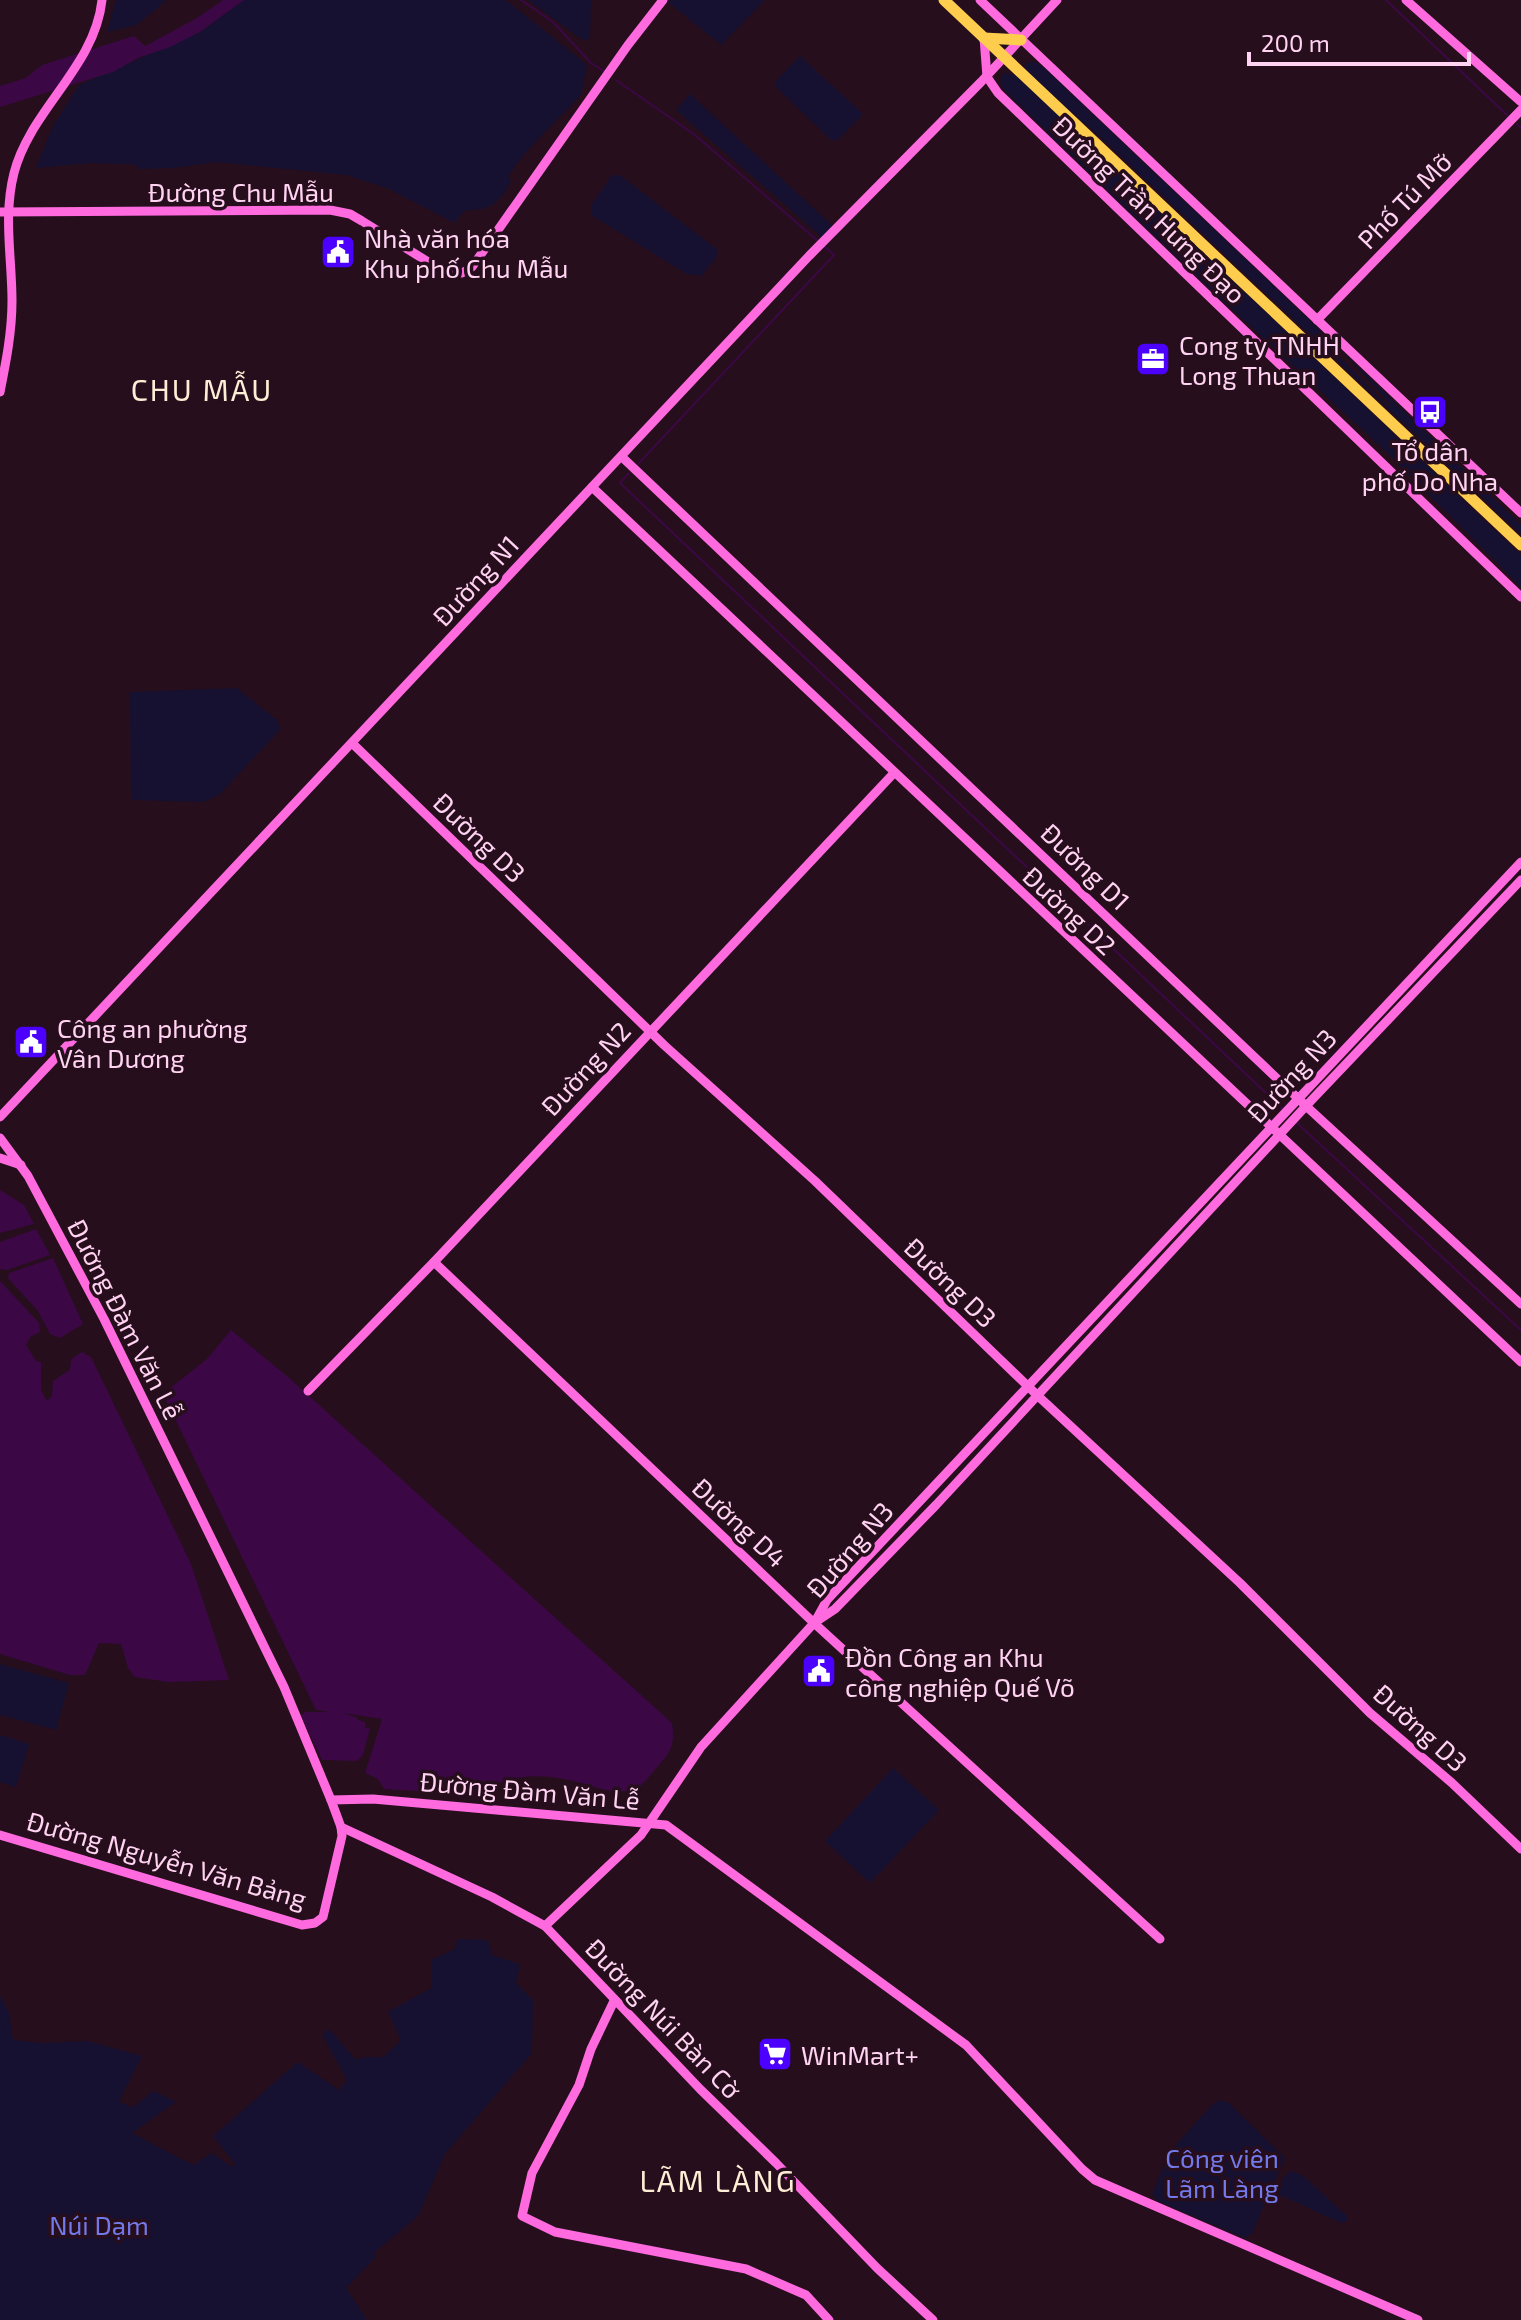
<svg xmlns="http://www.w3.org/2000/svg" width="1521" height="2320" viewBox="0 0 1521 2320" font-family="'Exo 2',sans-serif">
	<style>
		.green { fill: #161131 }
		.water { fill: #3b0845 }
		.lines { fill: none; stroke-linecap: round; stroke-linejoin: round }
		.stream { stroke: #3b0845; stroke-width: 2 }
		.secondary { stroke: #ff6ade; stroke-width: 9 }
		.highway { stroke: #ffcd4e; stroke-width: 11 }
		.labels { text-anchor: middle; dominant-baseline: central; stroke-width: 7; stroke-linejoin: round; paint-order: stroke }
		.street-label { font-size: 26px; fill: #ffd3f1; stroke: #260e1d }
		.poi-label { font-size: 26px; fill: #ffd3f1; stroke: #260e1d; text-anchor: start }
		.park-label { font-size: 26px; fill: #7379e9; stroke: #260e1d }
		.quarter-label { font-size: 30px; letter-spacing: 2px; fill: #ffedd5; stroke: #260e1d }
	</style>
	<rect width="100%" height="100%" fill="#260e1d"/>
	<g class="green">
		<polygon points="116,0 167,0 137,25 107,32"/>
		<path d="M244,0H506L587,65L581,95C556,122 529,145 508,176L511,181C505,193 496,206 482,209C464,212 467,205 455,223L387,188L346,175L216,162L173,168L139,169L136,165L130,164L90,163L36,168L53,126L79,85L200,32Z"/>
		<polygon points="528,0 591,0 590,39 583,40"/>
		<polygon points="670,0 765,0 721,45 668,2"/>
		<polygon points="800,56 863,114 838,140 831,140 777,88 775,82"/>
		<polygon points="1033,61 1042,66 1320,330 1329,346 1389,407 1390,404 1340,349 1521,525 1521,534 1109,145 1026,71 1026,64"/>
		<polygon points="1005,73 1018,76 1521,555 1521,587 1384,450 1209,288 1005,91 1000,83 1002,75"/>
		<polygon points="690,94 833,226 822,237 676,110"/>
		<polygon points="615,175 621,176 718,250 716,258 701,276 687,274 591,215 591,206 611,176"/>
		<polygon points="237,688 278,721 280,730 219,795 203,802 133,800 131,795 130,692"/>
		<polygon points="0,1664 69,1683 56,1730 0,1715"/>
		<polygon points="0,1735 29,1744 16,1787 0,1782"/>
		<polygon points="893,1768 939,1810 870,1883 825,1841"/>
		<polygon points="457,1939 488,1940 492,1955 520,1964 516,1983 533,2000 532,2053 445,2154 418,2216 374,2253 376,2257 346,2288 367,2320 0,2320 0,1995 9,2013 13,2040 43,2043 87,2041 142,2056 119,2101 132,2108 153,2091 176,2102 132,2133 193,2165 211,2153 233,2167 235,2164 213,2136 298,2062 339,2090 347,2080 322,2035 329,2029 356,2060 364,2057 383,2057 401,2040 388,2012 431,1988 431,1960 455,1949"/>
		<polygon points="1221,2100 1229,2103 1285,2158 1252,2233 1245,2238 1158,2201 1152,2194 1170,2151 1214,2103"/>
		<path d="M1291,2171L1302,2175L1347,2216V2221L1341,2223L1280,2195C1277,2187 1284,2175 1291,2171Z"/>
	</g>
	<g class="water">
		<polygon points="223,0 244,0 200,32 170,47 138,58 113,72 0,107 0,86 26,78 42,65 134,36 145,46 197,18"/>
		<polygon points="0,1190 24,1205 34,1224 0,1233"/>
		<polygon points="36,1229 50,1255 7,1270 0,1269 0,1242"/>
		<polygon points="53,1258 83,1324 60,1338 50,1334 38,1311 8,1278 9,1273"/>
		<polygon points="0,1281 39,1323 40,1332 30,1337 26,1345 36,1361 41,1362 41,1390 47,1401 52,1396 53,1381 70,1370 71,1359 82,1352 91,1357 191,1564 229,1680 168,1682 135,1677 128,1668 121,1644 99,1643 85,1675 70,1675 0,1654"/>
		<path d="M231,1330L288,1377L672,1723C675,1743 672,1751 658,1766C650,1775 643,1787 631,1790C613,1795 593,1786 577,1782C548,1774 505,1771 483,1795L384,1789L378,1779L365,1773L382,1719L343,1713L358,1718V1720L365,1722V1728H370L363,1755L357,1761L322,1760L301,1716L305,1712H330L316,1710L163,1394L208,1358Z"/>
	</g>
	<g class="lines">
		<g class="stream">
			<polyline points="521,0 553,22 591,63 605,72"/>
			<polyline points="1386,0 1507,115"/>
			<polyline points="616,80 695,135 818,241"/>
			<polyline points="1517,124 1521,128"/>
			<polyline points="638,464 834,255 823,245"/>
			<polyline points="629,473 620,483 1284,1110"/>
			<polyline points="1297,1123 1521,1330"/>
		</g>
		<g class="secondary">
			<polyline points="980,0 1521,513"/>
			<polyline points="1406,0 1521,102"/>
			<polyline points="984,38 987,77 998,93 1521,597"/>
			<polyline points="0,212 330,210 350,214 362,221 438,268 462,273 472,267 628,45 663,0"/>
			<polyline points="1317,320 1521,110"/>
			<path d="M0,392C6,362 12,332 12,301C12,258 3,216 14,173C30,110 95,67 102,0"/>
			<polyline points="622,457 1306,1106 1521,1304"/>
			<polyline points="592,487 1521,1362"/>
			<polyline points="353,744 664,1045 815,1181 1038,1396 1240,1583 1370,1713 1452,1783 1521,1849"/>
			<polyline points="0,1117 809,256 981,82 1057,0"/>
			<polyline points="0,1138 28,1176 104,1319 284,1687 331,1800 373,1799 666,1825 966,2045 1082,2169 1095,2180 1418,2320"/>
			<polyline points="0,1158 21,1165"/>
			<polyline points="434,1262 814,1623 1160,1939"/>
			<polyline points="308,1391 434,1262 893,774"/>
			<polyline points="816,1620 827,1600 1521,862"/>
			<polyline points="331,1800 341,1827 492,1897 545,1926 700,2089 776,2163 877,2268 933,2320"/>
			<polyline points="0,1835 302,1925 315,1923 323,1917 342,1836 341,1827"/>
			<polyline points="545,1926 641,1835 701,1747 814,1623 835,1609 936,1505 1306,1106 1521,880"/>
			<polyline points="614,2001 591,2049 579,2085 532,2173 522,2216 555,2232 746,2269 806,2295 829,2320"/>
		</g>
		<g class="highway">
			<polyline points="944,0 1521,545"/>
			<polyline points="984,38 1021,40"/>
		</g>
	</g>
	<defs>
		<g id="civic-square" transform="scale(1.8)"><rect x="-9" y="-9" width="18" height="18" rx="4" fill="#4c00fe" stroke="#260e1d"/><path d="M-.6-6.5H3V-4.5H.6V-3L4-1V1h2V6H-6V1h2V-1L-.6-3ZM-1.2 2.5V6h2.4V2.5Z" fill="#fff"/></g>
		<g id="office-square" transform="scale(1.8)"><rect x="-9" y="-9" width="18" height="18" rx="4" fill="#4c00fe" stroke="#260e1d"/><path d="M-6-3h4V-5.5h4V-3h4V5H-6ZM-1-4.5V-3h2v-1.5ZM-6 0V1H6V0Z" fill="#fff"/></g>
		<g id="bus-square" transform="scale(1.8)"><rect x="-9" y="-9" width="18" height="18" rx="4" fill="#4c00fe" stroke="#260e1d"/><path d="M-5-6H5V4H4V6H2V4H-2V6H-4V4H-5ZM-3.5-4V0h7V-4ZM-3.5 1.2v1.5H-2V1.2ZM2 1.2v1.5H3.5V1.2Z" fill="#fff"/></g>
		<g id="supermarket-square" transform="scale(1.8)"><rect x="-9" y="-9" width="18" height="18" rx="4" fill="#4c00fe" stroke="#260e1d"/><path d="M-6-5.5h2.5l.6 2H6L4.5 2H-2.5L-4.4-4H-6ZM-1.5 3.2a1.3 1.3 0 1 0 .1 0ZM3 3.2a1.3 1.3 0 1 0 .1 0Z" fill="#fff"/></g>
	</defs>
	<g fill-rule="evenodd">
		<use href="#civic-square" x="338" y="252"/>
		<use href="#office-square" x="1153" y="359"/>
		<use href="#bus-square" x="1430" y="412"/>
		<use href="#civic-square" x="31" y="1042"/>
		<use href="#civic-square" x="819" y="1671"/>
		<use href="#supermarket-square" x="775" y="2054"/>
	</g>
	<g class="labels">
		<g class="street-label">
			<text x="241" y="191">Đường Chu Mẫu</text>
			<text transform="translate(1404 200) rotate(-46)">Phố Tú Mỡ</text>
			<text transform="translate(1150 209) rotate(44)">Đường Trần Hưng Đạo</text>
			<text transform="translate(475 580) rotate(-47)">Đường N1</text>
			<text transform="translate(480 837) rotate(44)">Đường D3</text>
			<text transform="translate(1086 866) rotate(44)">Đường D1</text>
			<text transform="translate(1070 910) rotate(43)">Đường D2</text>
			<text transform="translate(585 1068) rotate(-47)">Đường N2</text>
			<text transform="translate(1291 1075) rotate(-47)">Đường N3</text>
			<text transform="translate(951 1282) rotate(44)">Đường D3</text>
			<text transform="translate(126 1319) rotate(63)">Đường Đàm Văn Lễ</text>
			<text transform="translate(740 1522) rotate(43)">Đường D4</text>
			<text transform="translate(849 1549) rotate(-49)">Đường N3</text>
			<text transform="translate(1421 1727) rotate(42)">Đường D3</text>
			<text transform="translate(530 1790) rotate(5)">Đường Đàm Văn Lễ</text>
			<text transform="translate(167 1859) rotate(16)">Đường Nguyễn Văn Bảng</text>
			<text transform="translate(664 2018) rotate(46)">Đường Núi Bàn Cờ</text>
		</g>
		<g class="poi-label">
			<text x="364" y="237">Nhà văn hóa<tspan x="364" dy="30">Khu phố Chu Mẫu</tspan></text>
			<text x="1179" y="344">Cong ty TNHH<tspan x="1179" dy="30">Long Thuan</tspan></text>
			<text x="1430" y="450" text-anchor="middle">Tổ dân<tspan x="1430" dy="30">phố Do Nha</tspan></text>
			<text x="57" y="1027">Công an phường<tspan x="57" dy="30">Vân Dương</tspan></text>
			<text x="845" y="1656">Đồn Công an Khu<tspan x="845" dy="30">công nghiệp Quế Võ</tspan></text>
			<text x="801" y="2054">WinMart+</text>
		</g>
		<g class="park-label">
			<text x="1222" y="2157">Công viên<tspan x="1222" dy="30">Lãm Làng</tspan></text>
			<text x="99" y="2224">Núi Dạm</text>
		</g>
		<g class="quarter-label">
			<text x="202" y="389">CHU MẪU</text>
			<text x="718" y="2180">LÃM LÀNG</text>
		</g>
	</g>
	<path d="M1249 52v12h220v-12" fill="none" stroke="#ffd3f1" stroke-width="4"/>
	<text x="1261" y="52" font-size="24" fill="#ffd3f1" stroke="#260e1d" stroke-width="6" paint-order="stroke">200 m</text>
</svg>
